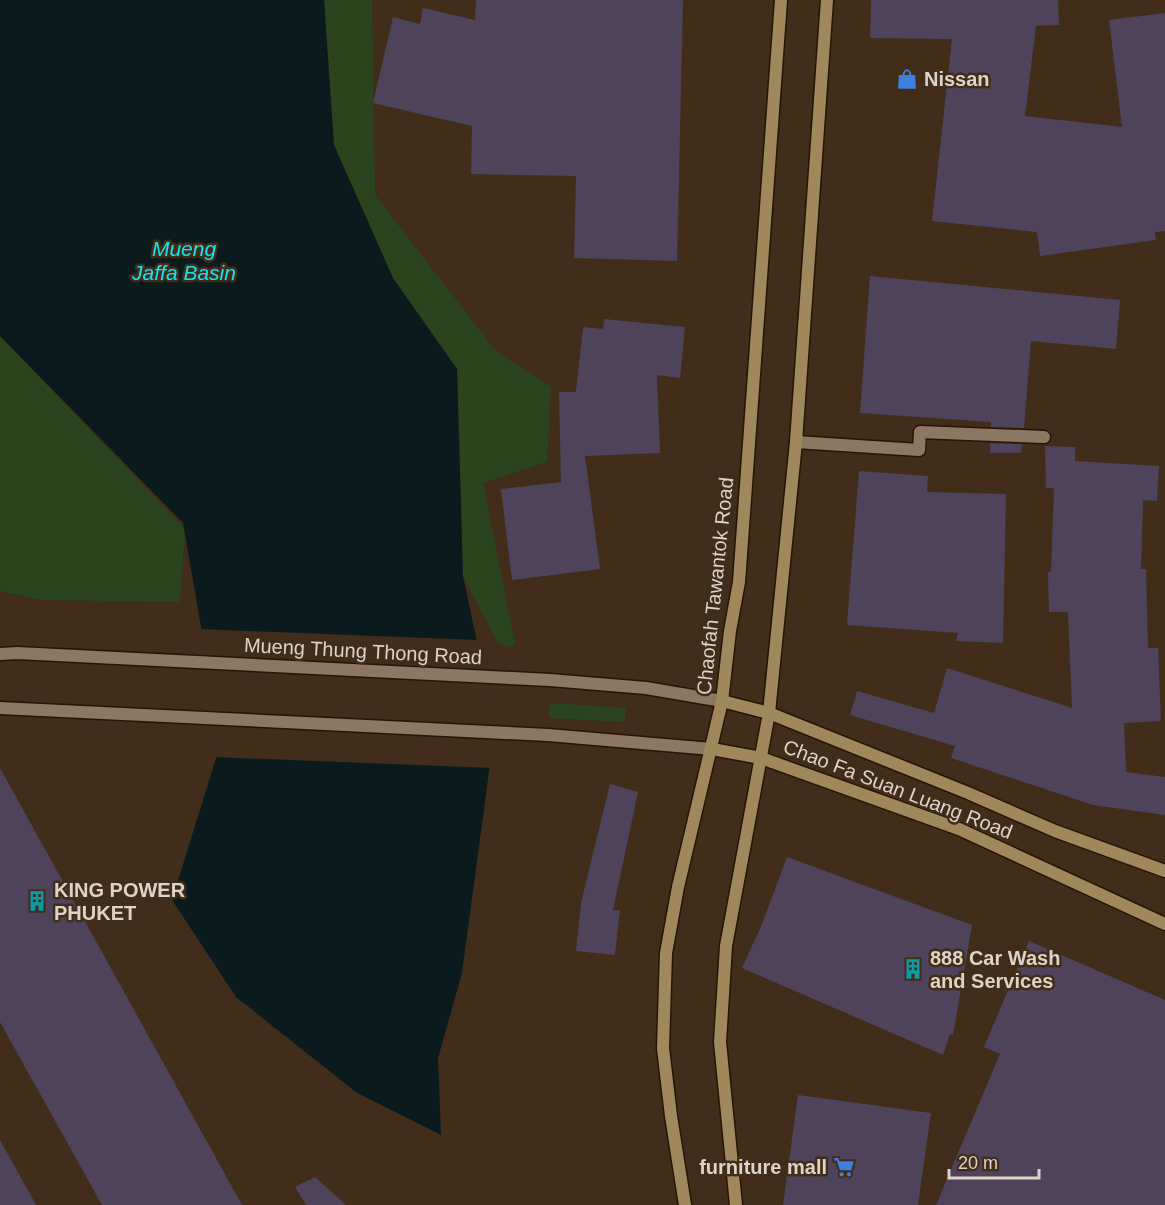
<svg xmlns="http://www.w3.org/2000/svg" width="1165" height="1205" viewBox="0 0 1165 1205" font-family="Arial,sans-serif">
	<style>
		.green { fill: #2a451d }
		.water { fill: #0b1b1d }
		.pier { fill: #412d1a }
		.building { fill: #4f435b }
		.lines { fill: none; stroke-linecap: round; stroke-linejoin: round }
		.minor-casing { stroke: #271503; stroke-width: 15 }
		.tertiary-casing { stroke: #271503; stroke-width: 15 }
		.secondary-casing { stroke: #271503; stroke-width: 15 }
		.minor { stroke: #8e7762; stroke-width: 12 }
		.tertiary { stroke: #8e7762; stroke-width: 12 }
		.secondary { stroke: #a0885d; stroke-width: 12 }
		.labels { text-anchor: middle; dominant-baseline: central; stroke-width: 5; stroke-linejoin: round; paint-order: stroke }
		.poi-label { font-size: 20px; font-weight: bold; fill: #dfd2c7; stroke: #412d1a; text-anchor: start }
		.street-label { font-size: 20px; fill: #dfd2c7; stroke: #412d1a }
		.water-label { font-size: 21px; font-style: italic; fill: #11e5f4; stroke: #412d1a }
	</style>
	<rect width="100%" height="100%" fill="#412d1a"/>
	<g class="green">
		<polygon points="324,0 372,0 375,195 496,351 551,387 547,462 483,483 515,644 510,647 498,643 463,576 457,369 393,278 334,145"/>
		<polygon points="0,336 185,529 180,602 42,600 0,591"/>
		<polygon points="549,703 626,708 625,722 549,718"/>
	</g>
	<polygon class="water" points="0,0 324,0 334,145 393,278 457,369 463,576 495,727 462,973 438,1058 441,1135 357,1093 236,997 172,900 221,742 183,523 0,336"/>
	<polygon class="pier" points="199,629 479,640 498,727 492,768 213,757 218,742"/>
	<g class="building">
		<polygon points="476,0 683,0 677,261 574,258 576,176 471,174 472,126 373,103 393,17 420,24 423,8 475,20"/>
		<polygon points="871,0 1058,0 1059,25 1036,26 1025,116 1122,127 1109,20 1165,13 1165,231 1155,232 1156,240 1040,256 1037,232 932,221 952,39 870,38"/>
		<polygon points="870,276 1120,300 1116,349 1031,341 1024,428 991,427 991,422 860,413"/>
		<polygon points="604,319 685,327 680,378 657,375 660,453 585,456 600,569 512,580 501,489 561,482 559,392 576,392 583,327 603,329"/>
		<polygon points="990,443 1022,444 1021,453 990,453"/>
		<polygon points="1045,446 1075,447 1075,461 1159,466 1157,501 1143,500 1141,569 1146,569 1148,648 1158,648 1161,721 1124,723 1126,772 1165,777 1165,815 1093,805 951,758 955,746 850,715 857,691 934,713 947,668 1072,708 1068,612 1049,612 1048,572 1051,572 1054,488 1046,488"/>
		<polygon points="859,471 928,476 927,492 1006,494 1003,643 956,641 958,633 847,625"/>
		<polygon points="0,768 242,1205 102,1205 0,1022"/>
		<polygon points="610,784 638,792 613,910 620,910 615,955 576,951 581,903"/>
		<polygon points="787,857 972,925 953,1035 950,1034 943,1055 742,968 762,924"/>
		<polygon points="1029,941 1165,1000 1165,1205 936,1205 1000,1054 984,1047"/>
		<polygon points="798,1095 931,1113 918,1205 783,1205"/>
		<polygon points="0,1140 36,1205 0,1205"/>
		<polygon points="315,1177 346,1205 306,1205 295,1187"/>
	</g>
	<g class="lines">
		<g class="minor-casing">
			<polyline id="minor" points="796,442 919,450 920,432 1044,437"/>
		</g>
		<g class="tertiary-casing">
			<g id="tertiary">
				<polyline points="0,654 17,653 550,680 646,688 722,701"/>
				<polyline points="0,708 548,735 712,749"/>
			</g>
		</g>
		<g class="secondary-casing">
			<g id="secondary">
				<polyline points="722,701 769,713 968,793 1055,831 1165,871"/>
				<polyline points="712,749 761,758 959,829 1165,924"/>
				<polyline points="685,1205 671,1116 663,1048 666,953 678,887 722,701 730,631 739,582 781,0"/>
				<polyline points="736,1205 720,1042 726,946 769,713 796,442 827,0"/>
			</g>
		</g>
		<use href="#minor" class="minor"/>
		<use href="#tertiary" class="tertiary"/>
		<use href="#secondary" class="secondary"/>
	</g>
	<defs>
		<g id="shop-bare" transform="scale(1.62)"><path d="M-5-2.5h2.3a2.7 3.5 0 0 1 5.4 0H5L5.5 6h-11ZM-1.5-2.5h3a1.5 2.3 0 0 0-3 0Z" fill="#3f7fe0" stroke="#412d1a" stroke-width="2.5" paint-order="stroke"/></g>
		<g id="building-bare" transform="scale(1.62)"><path d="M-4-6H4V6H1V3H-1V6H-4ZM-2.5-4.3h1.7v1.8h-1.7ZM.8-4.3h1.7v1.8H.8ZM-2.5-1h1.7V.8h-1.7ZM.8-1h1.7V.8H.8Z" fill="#0f9aa8" stroke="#412d1a" stroke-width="2.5" paint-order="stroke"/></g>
		<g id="supermarket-bare" transform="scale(1.62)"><path d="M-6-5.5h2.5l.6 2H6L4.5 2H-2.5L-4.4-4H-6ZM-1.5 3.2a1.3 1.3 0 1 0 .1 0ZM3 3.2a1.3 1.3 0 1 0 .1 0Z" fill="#3f7fe0" stroke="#412d1a" stroke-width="2.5" paint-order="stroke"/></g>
	</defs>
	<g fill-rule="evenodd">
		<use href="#shop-bare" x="907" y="79"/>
		<use href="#building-bare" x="37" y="901"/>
		<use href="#building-bare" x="913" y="969"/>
		<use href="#supermarket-bare" x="844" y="1167"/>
	</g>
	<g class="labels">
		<g class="poi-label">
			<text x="924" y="79">Nissan</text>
			<text x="54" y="890">KING POWER<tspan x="54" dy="23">PHUKET</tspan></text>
			<text x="930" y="958">888 Car Wash<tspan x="930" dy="23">and Services</tspan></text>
			<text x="827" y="1167" text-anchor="end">furniture mall</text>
		</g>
		<g class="street-label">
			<text transform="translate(715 586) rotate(-84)">Chaofah Tawantok Road</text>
			<text transform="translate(363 651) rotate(3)">Mueng Thung Thong Road</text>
			<text transform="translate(898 789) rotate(21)">Chao Fa Suan Luang Road</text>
		</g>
		<g class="water-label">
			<text x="184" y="248">Mueng<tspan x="184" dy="24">Jaffa Basin</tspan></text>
		</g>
	</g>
	<path d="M949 1169v9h90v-9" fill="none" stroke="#dfd2c7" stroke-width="3"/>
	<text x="958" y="1169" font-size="18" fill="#dfd2c7" stroke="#412d1a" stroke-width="4.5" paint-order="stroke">20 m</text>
</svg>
